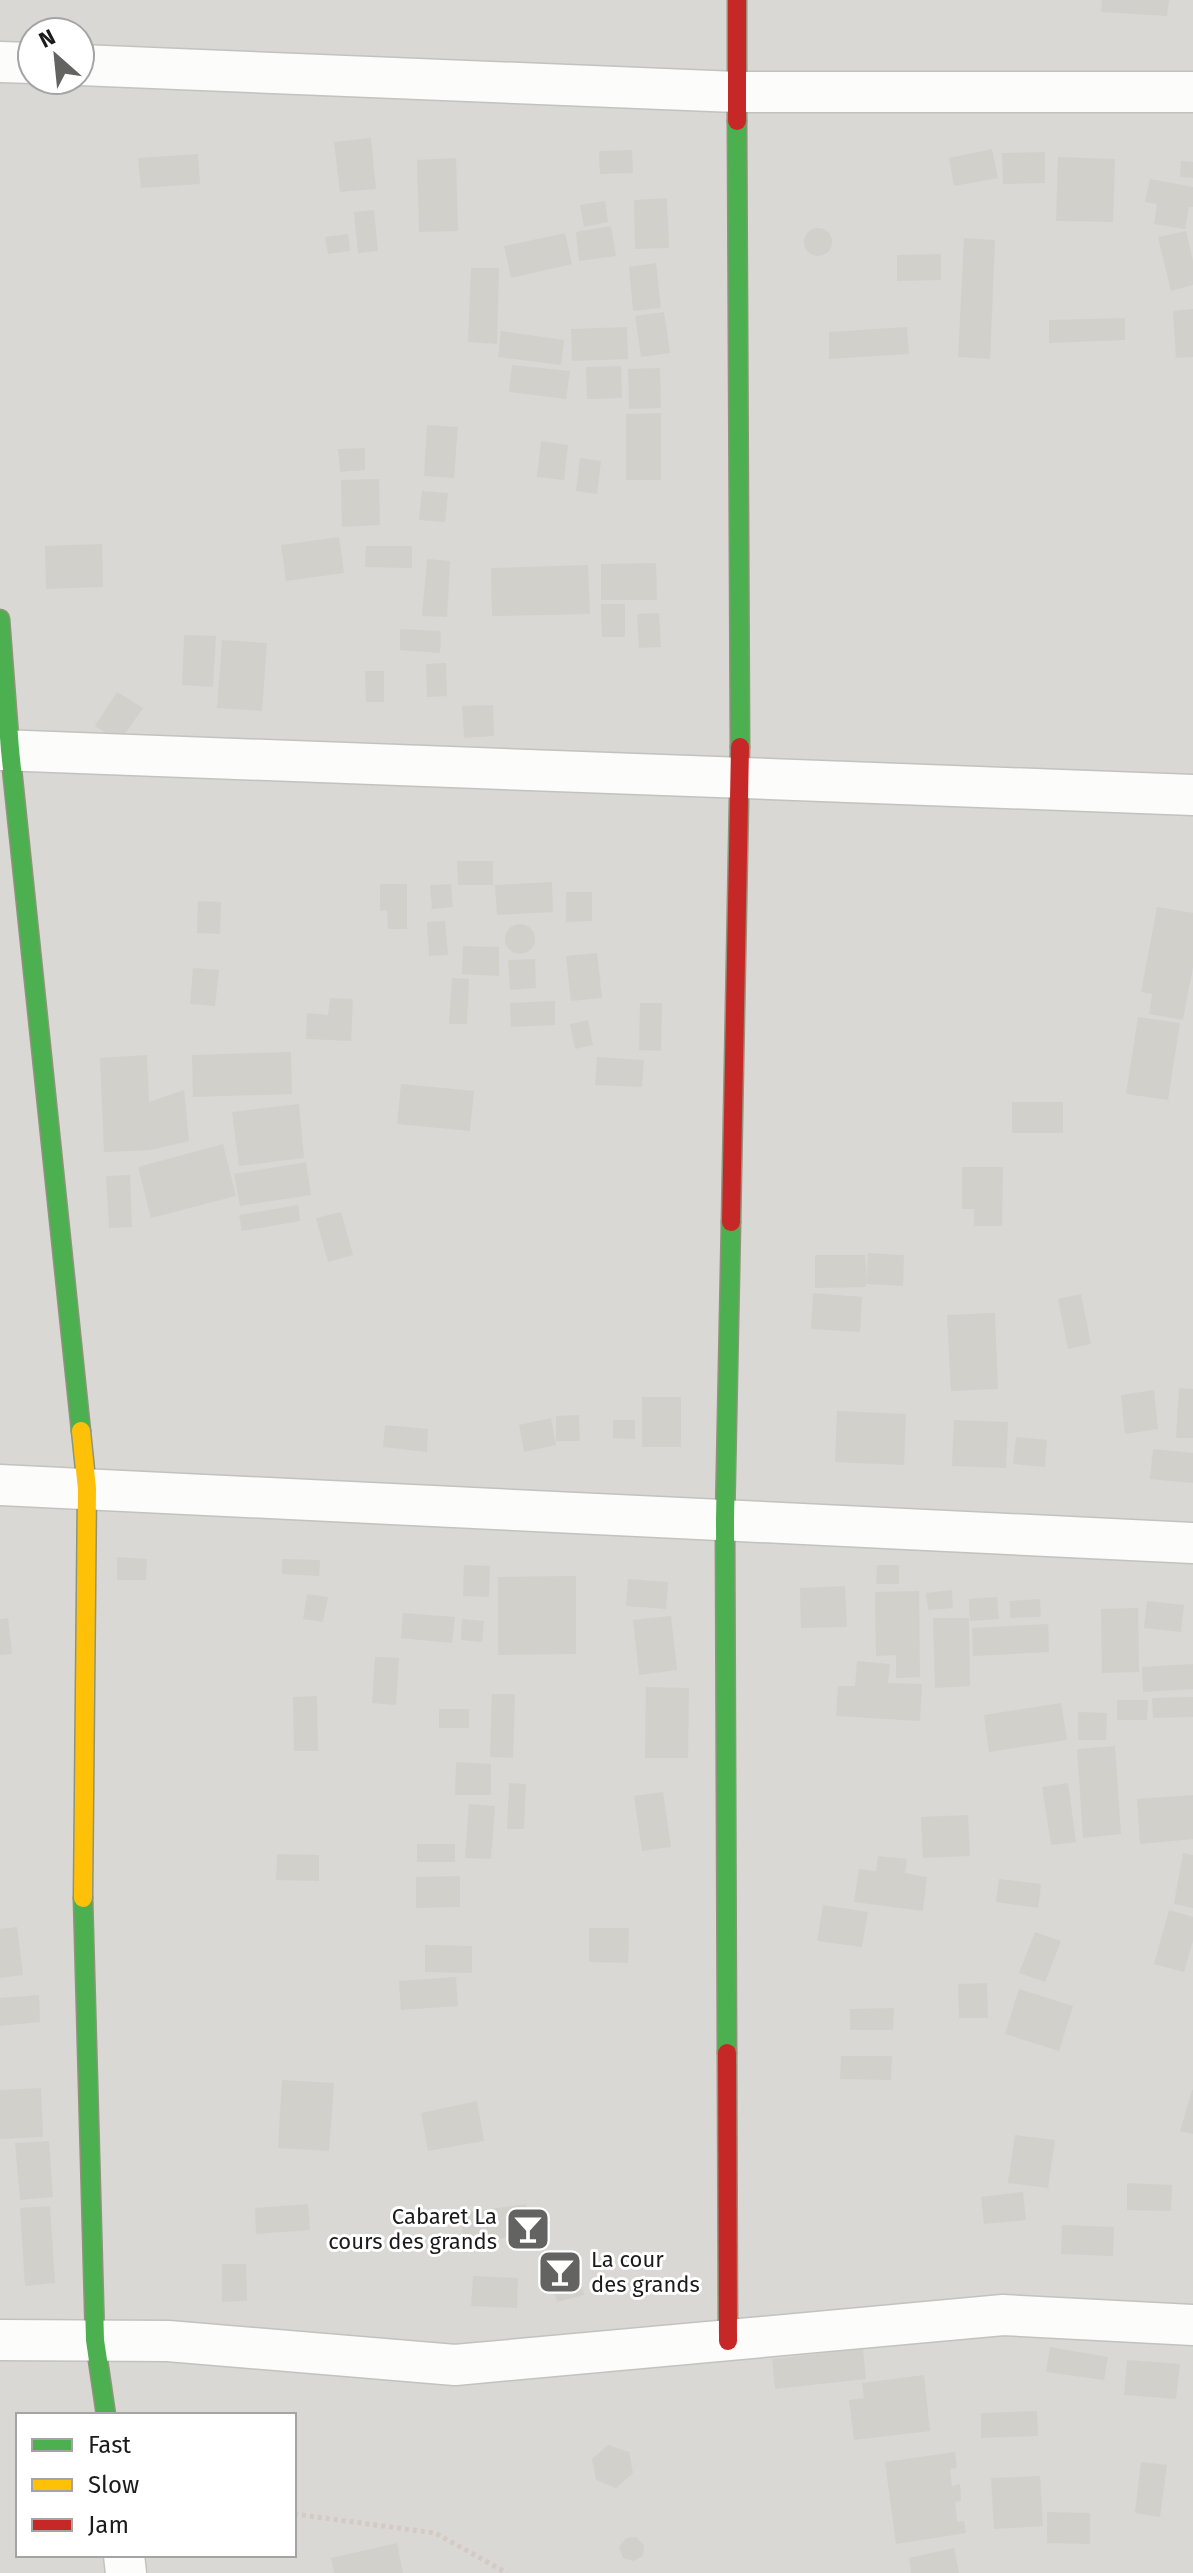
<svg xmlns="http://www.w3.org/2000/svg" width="1193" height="2573" viewBox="0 0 1193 2573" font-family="'Fira Sans',sans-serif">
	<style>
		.residential { fill: #d9d8d4; fill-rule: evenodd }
		.building { fill: #d2d0cb }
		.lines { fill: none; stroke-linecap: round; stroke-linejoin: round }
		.street-casing { stroke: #c2c2bf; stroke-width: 43 }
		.fast-casing { stroke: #8f947b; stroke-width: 21 }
		.slow-casing { stroke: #8f947b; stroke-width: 21 }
		.jam-casing { stroke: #8f947b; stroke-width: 21 }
		.path { stroke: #d6c8c3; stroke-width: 5; stroke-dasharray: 4 4; stroke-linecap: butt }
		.street { stroke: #fcfcfb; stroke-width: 40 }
		.fast { stroke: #4caf50; stroke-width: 18 }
		.slow { stroke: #ffc107; stroke-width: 18 }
		.jam { stroke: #c62828; stroke-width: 18 }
		.labels { text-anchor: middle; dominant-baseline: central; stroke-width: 6; stroke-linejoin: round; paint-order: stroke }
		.poi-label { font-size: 22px; fill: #1b1b1b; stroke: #fff; text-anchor: end }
	</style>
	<rect width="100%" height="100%" fill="#eae9e2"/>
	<path class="residential" d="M0,0H1193V2573H0ZM32,32H80V80H32ZM18,2415H294V2555H18Z"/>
	<g class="building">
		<polygon points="1102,0 1169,0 1167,16 1101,12"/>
		<polygon points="371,138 376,189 340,192 334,142"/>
		<polygon points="992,149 998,178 954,186 949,158"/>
		<polygon points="632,150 633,173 600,174 599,151"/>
		<polygon points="1045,152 1045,183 1003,184 1002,153"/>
		<polygon points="198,154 200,184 141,188 138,158"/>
		<polygon points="1058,157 1115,159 1113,222 1056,221"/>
		<polygon points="456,158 458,231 419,232 417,160"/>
		<polygon points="1181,161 1193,162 1193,178 1180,177"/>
		<polygon points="1150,179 1193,187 1193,207 1189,207 1185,229 1154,224 1157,204 1145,202"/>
		<polygon points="667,198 669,248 635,249 634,200"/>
		<polygon points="605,201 608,222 584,227 580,205"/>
		<polygon points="374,210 378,251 358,253 354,212"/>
		<polygon points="611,226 616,256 579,261 576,232"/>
		<circle cx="818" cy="242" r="14"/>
		<polygon points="1186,231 1193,261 1193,285 1171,291 1158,237"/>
		<polygon points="565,233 572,264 511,278 504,246"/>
		<polygon points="348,234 350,251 328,254 325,237"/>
		<polygon points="964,238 995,240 990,359 958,357"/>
		<polygon points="941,254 941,280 897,281 897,255"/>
		<polygon points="656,263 661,308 633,311 629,267"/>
		<polygon points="471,268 499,268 497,344 468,342"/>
		<polygon points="1193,309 1193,357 1176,358 1173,311"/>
		<polygon points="664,312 670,353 641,357 635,316"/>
		<polygon points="1125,318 1125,340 1049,343 1049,320"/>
		<polygon points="627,327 628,359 572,361 571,329"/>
		<polygon points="907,327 909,354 829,359 829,332"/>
		<polygon points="501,331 564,340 561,365 498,357"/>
		<polygon points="512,365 570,371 566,399 509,392"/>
		<polygon points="621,366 622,398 587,399 586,367"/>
		<polygon points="660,368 661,408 629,409 628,369"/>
		<polygon points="661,413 661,480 626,480 626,414"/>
		<polygon points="427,425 458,427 454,478 424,476"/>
		<polygon points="541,441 568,445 564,480 537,477"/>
		<polygon points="365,448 365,470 340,472 338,449"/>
		<polygon points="580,458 601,461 597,494 576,491"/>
		<polygon points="379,479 380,525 342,527 341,480"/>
		<polygon points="422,491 448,493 445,522 419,520"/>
		<polygon points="339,537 344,573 286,581 281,545"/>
		<polygon points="102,544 103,587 46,589 45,546"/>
		<polygon points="366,546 412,546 412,568 365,567"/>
		<polygon points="427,559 450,561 447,617 422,616"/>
		<polygon points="656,563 657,600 601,600 601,564"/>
		<polygon points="588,565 590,614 492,616 491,568"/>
		<polygon points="601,604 625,604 625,637 602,637"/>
		<polygon points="659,613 661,647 639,648 637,614"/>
		<polygon points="400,629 441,631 440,653 400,650"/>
		<polygon points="184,635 216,636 213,687 182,685"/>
		<polygon points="222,640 267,643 262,711 217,708"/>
		<polygon points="446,663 447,696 427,697 426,664"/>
		<polygon points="365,671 384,671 384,702 366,702"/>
		<polygon points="117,692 143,708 120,741 95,726"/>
		<polygon points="493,705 494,736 464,738 462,706"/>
		<polygon points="457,861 493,861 493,885 458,885"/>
		<polygon points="552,882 553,912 497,915 495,885"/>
		<polygon points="380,884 407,884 407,929 388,929 387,910 380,911"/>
		<polygon points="451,884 453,907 432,909 430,885"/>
		<polygon points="566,892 592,892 592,921 566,922"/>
		<polygon points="198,901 221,902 220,934 197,933"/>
		<polygon points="1157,907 1193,913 1193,967 1183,1020 1149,1014 1152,994 1141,992"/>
		<polygon points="445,921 448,955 429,956 427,922"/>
		<circle cx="520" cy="939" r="15"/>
		<polygon points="463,946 499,947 499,976 462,974"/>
		<polygon points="597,953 602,998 571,1001 566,956"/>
		<polygon points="535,959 536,988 510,990 508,960"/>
		<polygon points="193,968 219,970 215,1006 190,1004"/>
		<polygon points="452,978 469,979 467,1024 449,1024"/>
		<polygon points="330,998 353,999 351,1041 306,1039 307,1013 328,1015"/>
		<polygon points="555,1001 555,1025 511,1027 510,1003"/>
		<polygon points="640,1003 662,1003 661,1051 639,1050"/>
		<polygon points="1138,1017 1180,1023 1168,1100 1126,1094"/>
		<polygon points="588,1020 593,1045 575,1049 570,1024"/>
		<polygon points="291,1052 292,1094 193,1097 192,1055"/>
		<polygon points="147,1055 149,1102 184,1090 189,1141 150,1150 104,1152 100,1058"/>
		<polygon points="597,1057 644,1060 642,1087 595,1085"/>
		<polygon points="401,1084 474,1091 470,1131 397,1124"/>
		<rect x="1012" y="1102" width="51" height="31"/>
		<polygon points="299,1104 304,1158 239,1166 232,1112"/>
		<polygon points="223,1144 236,1196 151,1218 138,1167"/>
		<polygon points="306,1162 311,1195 240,1206 234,1174"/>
		<polygon points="962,1167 1003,1167 1002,1226 974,1226 974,1209 962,1209"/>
		<polygon points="130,1175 132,1227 109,1228 106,1176"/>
		<polygon points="298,1205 300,1221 242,1231 239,1215"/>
		<polygon points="341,1212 353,1255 328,1262 316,1218"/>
		<polygon points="868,1253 904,1255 903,1286 866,1284 866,1287 815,1288 815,1255 865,1255 867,1279"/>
		<polygon points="813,1293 862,1297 860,1332 811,1329"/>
		<polygon points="1081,1294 1091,1344 1068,1349 1058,1299"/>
		<polygon points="995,1313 998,1389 951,1391 947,1315"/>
		<polygon points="1179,1388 1193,1389 1193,1438 1176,1438"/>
		<polygon points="1154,1390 1158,1429 1125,1434 1121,1395"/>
		<rect x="642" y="1397" width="39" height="50"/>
		<polygon points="837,1411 906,1414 904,1465 835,1462"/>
		<polygon points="579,1415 580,1441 556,1441 556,1416"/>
		<polygon points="551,1418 556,1445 524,1452 519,1425"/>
		<polygon points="613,1420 635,1420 635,1439 613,1438"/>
		<polygon points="954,1420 1008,1422 1006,1468 952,1466"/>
		<polygon points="385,1425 428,1429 427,1452 383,1447"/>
		<polygon points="1016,1437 1047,1440 1045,1467 1013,1464"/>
		<polygon points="1153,1449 1193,1453 1193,1483 1150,1479"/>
		<polygon points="117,1557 147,1559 146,1580 117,1580"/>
		<polygon points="282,1559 320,1560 319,1576 282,1574"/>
		<polygon points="464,1565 490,1566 489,1597 463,1596"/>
		<polygon points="877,1565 899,1565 899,1584 876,1584"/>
		<polygon points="576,1576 576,1654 498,1655 498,1577"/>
		<polygon points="628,1579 668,1582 666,1609 626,1606"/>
		<polygon points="845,1586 847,1627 801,1628 800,1588"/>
		<polygon points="952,1590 953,1608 928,1610 926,1593"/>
		<polygon points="919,1591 920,1677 896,1678 896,1655 876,1656 875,1592"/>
		<polygon points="307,1594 328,1597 323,1622 303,1619"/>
		<polygon points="997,1597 999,1619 970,1621 969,1599"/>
		<polygon points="1040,1599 1041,1617 1010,1618 1010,1601"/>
		<polygon points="1147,1601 1184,1605 1181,1632 1144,1628"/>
		<polygon points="1138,1608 1139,1672 1102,1673 1101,1609"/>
		<polygon points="403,1613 455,1617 452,1643 401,1638"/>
		<polygon points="671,1616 677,1670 639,1675 633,1620"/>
		<polygon points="8,1618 12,1654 0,1655 0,1619"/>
		<polygon points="933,1618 969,1618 970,1686 935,1688"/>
		<polygon points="462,1619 484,1621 482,1642 461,1640"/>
		<polygon points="1048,1624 1049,1652 973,1656 972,1628"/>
		<polygon points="375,1657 399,1658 396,1705 372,1703"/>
		<polygon points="857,1661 890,1664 888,1683 922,1684 920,1721 836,1716 838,1686 855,1686"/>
		<polygon points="1193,1664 1193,1689 1143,1692 1142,1667"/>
		<polygon points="646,1687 689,1688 688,1758 645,1758"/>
		<polygon points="492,1694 515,1694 513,1758 490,1757"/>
		<polygon points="317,1696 318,1751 294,1751 293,1697"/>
		<polygon points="1193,1697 1193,1717 1153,1718 1152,1698"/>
		<polygon points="1117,1700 1148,1700 1147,1720 1117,1720"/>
		<polygon points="1061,1703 1067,1740 989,1752 984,1715"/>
		<rect x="439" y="1709" width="30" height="19"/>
		<polygon points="1078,1712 1107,1713 1106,1740 1078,1740"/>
		<polygon points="1115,1746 1121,1834 1083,1838 1077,1749"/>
		<polygon points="456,1762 491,1764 491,1795 455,1795"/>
		<polygon points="509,1783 526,1784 524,1829 507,1829"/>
		<polygon points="1068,1783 1076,1842 1051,1845 1042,1787"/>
		<polygon points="663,1792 671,1847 642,1851 634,1796"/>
		<polygon points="1193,1795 1193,1839 1140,1844 1137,1799"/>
		<polygon points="469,1804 495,1806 491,1859 465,1858"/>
		<polygon points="968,1815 970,1856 923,1858 921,1817"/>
		<rect x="417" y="1844" width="38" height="18"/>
		<polygon points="1183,1853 1193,1855 1193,1908 1174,1904"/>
		<polygon points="277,1854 319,1855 319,1881 276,1880"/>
		<polygon points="878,1856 907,1859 905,1873 927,1877 923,1911 854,1902 859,1869 876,1871"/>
		<polygon points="460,1876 460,1907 416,1908 416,1877"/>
		<polygon points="999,1879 1041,1884 1038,1908 996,1902"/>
		<polygon points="823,1905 868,1912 862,1947 817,1941"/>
		<polygon points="1169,1910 1193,1917 1193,1941 1184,1972 1154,1964"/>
		<polygon points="17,1927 23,1975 0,1978 0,1929"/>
		<polygon points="589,1928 629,1928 628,1963 589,1962"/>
		<polygon points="1035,1932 1061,1941 1045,1982 1019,1973"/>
		<polygon points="425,1945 472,1946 472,1973 425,1972"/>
		<polygon points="456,1977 458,2006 401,2010 399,1981"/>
		<polygon points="987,1983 988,2018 959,2018 958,1984"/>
		<polygon points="1019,1989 1073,2006 1059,2051 1005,2034"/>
		<polygon points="39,1995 40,2022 0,2026 0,1998"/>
		<polygon points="894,2008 893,2030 850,2030 850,2009"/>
		<polygon points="841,2056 892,2056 891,2080 840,2079"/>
		<polygon points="282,2080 334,2083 329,2151 278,2148"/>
		<polygon points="41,2088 43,2137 0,2139 0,2090"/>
		<polygon points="1192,2090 1193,2090 1193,2134 1180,2131"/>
		<polygon points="477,2101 484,2141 428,2151 421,2113"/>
		<polygon points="1015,2135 1055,2140 1048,2188 1008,2183"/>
		<polygon points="49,2141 53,2197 20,2200 15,2143"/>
		<polygon points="1127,2183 1172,2185 1171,2211 1127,2210"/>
		<polygon points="1023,2192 1026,2220 984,2224 981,2197"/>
		<polygon points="308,2204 310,2230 256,2234 255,2208"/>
		<polygon points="526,2204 529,2234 464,2244 460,2213"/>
		<polygon points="50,2206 55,2283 25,2286 20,2208"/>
		<polygon points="1062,2225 1114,2227 1113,2256 1061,2254"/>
		<polygon points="572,2250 584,2295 557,2302 545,2258"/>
		<polygon points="222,2264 246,2264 247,2301 222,2302"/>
		<polygon points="473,2276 518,2278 517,2308 471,2306"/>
		<polygon points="1050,2347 1108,2357 1104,2380 1046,2372"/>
		<polygon points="863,2349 866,2379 775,2389 772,2359"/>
		<polygon points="1127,2360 1180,2364 1176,2399 1124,2395"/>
		<polygon points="924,2375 930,2431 854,2440 849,2400 864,2398 862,2383"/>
		<polygon points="1037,2411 1038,2436 981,2438 981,2413"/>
		<polygon points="608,2445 629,2452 633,2473 616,2488 596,2480 592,2459"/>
		<polygon points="955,2452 957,2468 950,2469 952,2486 960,2484 961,2501 955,2502 957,2522 964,2521 966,2533 896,2544 885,2462"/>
		<polygon points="1141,2462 1167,2465 1160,2517 1135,2513"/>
		<polygon points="1040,2476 1043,2526 994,2529 991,2478"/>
		<polygon points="1047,2512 1090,2513 1090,2544 1047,2543"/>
		<polygon points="636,2537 644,2545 643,2556 633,2561 623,2558 619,2547 626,2538"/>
		<polygon points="397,2543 403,2573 334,2573 331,2558"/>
		<polygon points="954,2548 959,2573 911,2573 909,2558"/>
	</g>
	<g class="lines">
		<g class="street-casing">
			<g id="street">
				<polyline points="0,62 32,63"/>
				<polyline points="80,65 736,92 1193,92"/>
				<polyline points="0,750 1193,795"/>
				<polyline points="0,1485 1193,1543"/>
				<polyline points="0,2340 168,2341 455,2365 1003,2315 1193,2325"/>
				<polyline points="124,2555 126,2573"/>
			</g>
		</g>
		<g class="fast-casing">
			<g id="fast">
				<polyline points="737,121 740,747"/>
				<polyline points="0,619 10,750 81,1431"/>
				<polyline points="83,1898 95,2340 106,2415"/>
				<polyline points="727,2053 725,1519 731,1222"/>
			</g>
		</g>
		<g class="slow-casing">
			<polyline id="slow" points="81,1431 87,1489 83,1898"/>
		</g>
		<g class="jam-casing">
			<g id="jam">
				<polyline points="737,0 737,121"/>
				<polyline points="731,1222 740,747"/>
				<polyline points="727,2053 728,2341"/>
			</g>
		</g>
		<polyline class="path" points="294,2514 435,2533 507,2573"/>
		<use href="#street" class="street"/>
		<use href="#fast" class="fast"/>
		<use href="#slow" class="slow"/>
		<use href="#jam" class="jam"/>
	</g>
	<defs>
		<g id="bar-square" transform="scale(2.3)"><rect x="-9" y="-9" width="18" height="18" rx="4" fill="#636361" stroke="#fff"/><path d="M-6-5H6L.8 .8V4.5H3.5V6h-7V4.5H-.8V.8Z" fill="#fff"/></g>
	</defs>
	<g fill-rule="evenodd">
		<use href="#bar-square" x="528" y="2229"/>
		<use href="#bar-square" x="560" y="2272"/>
	</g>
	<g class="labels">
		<g class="poi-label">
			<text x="497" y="2216">Cabaret La<tspan x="497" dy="25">cours des grands</tspan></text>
			<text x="591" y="2259" text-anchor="start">La cour<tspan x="591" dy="25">des grands</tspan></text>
		</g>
	</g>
	<rect x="16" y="2413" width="280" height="144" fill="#ffffff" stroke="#a4a4a4" stroke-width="2"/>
	<rect x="32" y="2439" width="40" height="12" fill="#4caf50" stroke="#a4a4a4" stroke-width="2"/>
	<text x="88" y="2453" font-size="24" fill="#1b1b1b">Fast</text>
	<rect x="32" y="2479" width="40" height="12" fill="#ffc107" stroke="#a4a4a4" stroke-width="2"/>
	<text x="88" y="2493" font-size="24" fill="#1b1b1b">Slow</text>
	<rect x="32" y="2519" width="40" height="12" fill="#c62828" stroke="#a4a4a4" stroke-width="2"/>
	<text x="88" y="2533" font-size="24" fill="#1b1b1b">Jam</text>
	<g transform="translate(56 56) rotate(333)"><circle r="38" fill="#ffffff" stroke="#a4a4a4" stroke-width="2"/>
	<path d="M0-6L14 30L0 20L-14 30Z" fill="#636361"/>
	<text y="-12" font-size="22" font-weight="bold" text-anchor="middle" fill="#1b1b1b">N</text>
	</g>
</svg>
